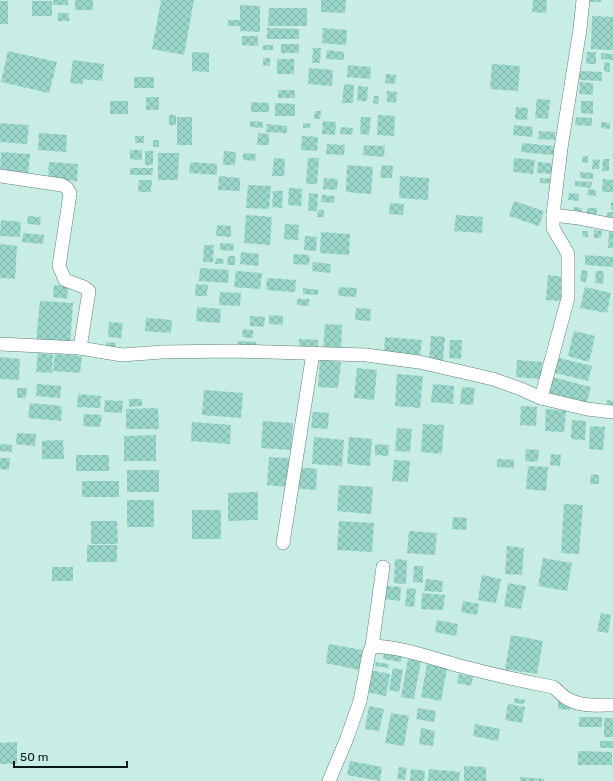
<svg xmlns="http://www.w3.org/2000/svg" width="613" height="781" viewBox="0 0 613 781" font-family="Rubik,sans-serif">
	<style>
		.building { fill: url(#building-cross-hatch) }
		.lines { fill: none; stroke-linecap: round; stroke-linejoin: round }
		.street-casing { stroke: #5f8079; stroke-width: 14 }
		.street { stroke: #fff; stroke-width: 13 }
	</style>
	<defs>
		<pattern id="building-cross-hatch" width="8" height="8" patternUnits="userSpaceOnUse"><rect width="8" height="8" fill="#9ad6c9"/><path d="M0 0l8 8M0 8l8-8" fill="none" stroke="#83b7ac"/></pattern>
	</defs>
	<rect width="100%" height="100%" fill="#c8ede5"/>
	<g class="building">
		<rect x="53" y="0" width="15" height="5"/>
		<rect x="75" y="0" width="18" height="10"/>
		<polygon points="161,0 194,0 184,55 152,49"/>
		<polygon points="321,0 346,0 345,13 321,12"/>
		<polygon points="533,0 547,0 546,13 532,12"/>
		<rect x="589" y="0" width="12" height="2"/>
		<rect x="0" y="1" width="8" height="23"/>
		<rect x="32" y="1" width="20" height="15"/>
		<polygon points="240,5 260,6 260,32 240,31 240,26 228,26 228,20 240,20"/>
		<polygon points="269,8 307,8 307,26 268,26"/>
		<rect x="58" y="13" width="11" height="8"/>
		<polygon points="592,16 613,17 613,50 591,49"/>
		<polygon points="267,28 299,29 299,39 267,39"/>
		<polygon points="323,28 347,30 346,45 322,43"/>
		<polygon points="242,36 258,36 258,46 242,45"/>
		<rect x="281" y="44" width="18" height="9"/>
		<rect x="263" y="45" width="10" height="5"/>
		<polygon points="313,48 321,48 320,63 312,63"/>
		<polygon points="327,50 344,52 344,60 326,59"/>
		<polygon points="8,51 57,62 49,93 1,82"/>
		<polygon points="192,52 209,53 209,72 192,71"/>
		<polygon points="587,52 596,52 596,64 586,64"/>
		<polygon points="601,53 613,54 613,60 601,59"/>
		<polygon points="263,58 270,58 270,66 263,65"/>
		<rect x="277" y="59" width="17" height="15"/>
		<polygon points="73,60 104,64 102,81 83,79 83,84 70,83"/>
		<polygon points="604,62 610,63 610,72 604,71"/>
		<polygon points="492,64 520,66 518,91 490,89"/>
		<polygon points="348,65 371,67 370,79 347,77"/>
		<polygon points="309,68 333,70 332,86 308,84"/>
		<polygon points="579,71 602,72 602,81 579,80"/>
		<polygon points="386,74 396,75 395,84 385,83"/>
		<rect x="134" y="77" width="20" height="11"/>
		<polygon points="580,82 593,83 593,95 579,94"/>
		<polygon points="344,84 354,85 353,103 342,103"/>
		<polygon points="358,86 368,87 367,101 357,101"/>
		<rect x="278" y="90" width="17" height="8"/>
		<polygon points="387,91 397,92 396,103 387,102"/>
		<polygon points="374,96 379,96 378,104 373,103"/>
		<rect x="146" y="97" width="13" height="13"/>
		<polygon points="537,99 550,100 548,119 535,118"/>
		<rect x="110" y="101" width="18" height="13"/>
		<polygon points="581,101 593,101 593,114 581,113"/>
		<polygon points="251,102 269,103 269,112 251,112"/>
		<polygon points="275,103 295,104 295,116 275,116"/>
		<polygon points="516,107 528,108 527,120 515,119"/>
		<polygon points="315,111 321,111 320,119 314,119"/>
		<rect x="169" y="115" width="7" height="10"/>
		<polygon points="378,115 395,116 394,136 377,135"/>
		<rect x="177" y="117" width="15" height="28"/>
		<polygon points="361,117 371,117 369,135 360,134"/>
		<polygon points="576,117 592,118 592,126 575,125"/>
		<polygon points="250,121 263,122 263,128 250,127"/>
		<polygon points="323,121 336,122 335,135 322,134"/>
		<polygon points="601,122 610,123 610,129 601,128"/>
		<polygon points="0,123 29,125 27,144 0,142"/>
		<polygon points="303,123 311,124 310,128 303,128"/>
		<polygon points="267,124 287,126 287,133 266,132"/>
		<polygon points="514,125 533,127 532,137 513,135"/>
		<polygon points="341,127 353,128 352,135 340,134"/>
		<polygon points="539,131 555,132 555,140 538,139"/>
		<polygon points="39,133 67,135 66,152 38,150"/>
		<polygon points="258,133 269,134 269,145 257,145"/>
		<rect x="135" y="136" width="9" height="7"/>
		<polygon points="302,136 318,137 317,151 301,150"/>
		<rect x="153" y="140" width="6" height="7"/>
		<polygon points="522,143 555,146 554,155 521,152"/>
		<polygon points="327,144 345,145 344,155 326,154"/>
		<polygon points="364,145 385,146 384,157 363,155"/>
		<polygon points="130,150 142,150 142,160 130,159"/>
		<rect x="145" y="151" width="8" height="14"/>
		<polygon points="224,151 236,152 235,165 223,165"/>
		<polygon points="1,152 30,154 28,174 0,172"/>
		<polygon points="158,153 179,153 178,180 158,180"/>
		<polygon points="243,153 256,154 255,161 243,160"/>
		<polygon points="583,156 588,156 588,163 582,162"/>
		<polygon points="274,158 285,159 284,176 272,176"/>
		<polygon points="308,158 319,158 317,184 306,184"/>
		<polygon points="514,158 535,160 533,174 513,172"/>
		<polygon points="593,159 600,160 599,169 592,169"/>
		<polygon points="603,159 609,159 609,171 602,171"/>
		<polygon points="49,162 78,164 77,181 48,179"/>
		<polygon points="190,162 217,164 217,175 189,173"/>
		<polygon points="538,162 557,164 556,174 537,173"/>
		<polygon points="347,165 373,167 371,194 346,192"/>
		<polygon points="382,165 393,166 392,178 380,178"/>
		<polygon points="130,168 153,168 152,175 130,175"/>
		<polygon points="580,172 593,173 593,179 580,178"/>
		<polygon points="219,176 240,178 240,191 218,190"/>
		<polygon points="400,176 429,178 428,200 399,198"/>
		<polygon points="324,178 338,179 337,190 323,189"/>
		<polygon points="540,178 554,179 554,184 540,183"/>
		<polygon points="603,179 613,180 613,192 602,192"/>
		<polygon points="139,180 152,180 151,192 138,192"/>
		<polygon points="575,181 592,182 591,188 575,186"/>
		<polygon points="248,185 271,186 269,209 246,208"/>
		<polygon points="289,188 302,189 301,206 288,205"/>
		<polygon points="588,189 596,190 596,196 587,195"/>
		<polygon points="273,191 283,191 282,208 272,207"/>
		<polygon points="309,193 318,194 317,211 308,211"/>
		<polygon points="569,193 579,194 578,201 568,200"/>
		<polygon points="322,195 335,196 334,203 321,202"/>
		<polygon points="514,201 544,211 539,226 509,216"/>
		<rect x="611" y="202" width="2" height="8"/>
		<polygon points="390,203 404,204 403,215 389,214"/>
		<polygon points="574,207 582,208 581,216 574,215"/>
		<polygon points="587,208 597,208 596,218 587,218"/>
		<polygon points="318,210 324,210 324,217 317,217"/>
		<rect x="607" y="212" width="6" height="9"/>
		<polygon points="246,215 272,217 270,245 244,243"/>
		<polygon points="456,215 483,217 482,233 454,231"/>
		<polygon points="28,216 41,217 40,225 27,224"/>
		<polygon points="1,220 21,222 20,237 0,236"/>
		<polygon points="285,224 299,225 298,240 284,239"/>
		<polygon points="217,225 231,226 231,237 216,236"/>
		<polygon points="594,230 602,231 601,238 594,238"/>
		<polygon points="583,231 588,231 588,237 582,237"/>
		<polygon points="321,232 350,234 349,255 320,253"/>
		<polygon points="609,232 613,232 613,248 608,248"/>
		<polygon points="23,233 44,235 43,244 22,242"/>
		<polygon points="305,236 317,237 316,251 304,250"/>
		<polygon points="220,243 234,244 233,251 220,250"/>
		<polygon points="0,244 17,246 15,279 0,278"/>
		<polygon points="204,245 214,245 213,262 203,262"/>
		<polygon points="241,252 259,254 258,266 240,264"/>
		<polygon points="294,254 310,255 309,265 293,264"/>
		<polygon points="585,255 613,257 613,267 585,265"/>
		<polygon points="228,256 235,256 235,265 227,265"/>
		<polygon points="216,258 224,259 223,264 215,264"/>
		<polygon points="313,262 331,264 330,273 312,271"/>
		<polygon points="200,268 229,270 228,283 199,281"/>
		<polygon points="582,270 588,271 586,282 580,281"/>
		<polygon points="236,271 262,273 260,289 234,287"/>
		<polygon points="596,271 604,271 603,284 595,283"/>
		<polygon points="548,275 564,277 562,301 546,300"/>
		<polygon points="267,278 296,280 295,292 266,290"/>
		<polygon points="196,284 208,285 207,296 195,296"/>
		<polygon points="54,285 68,286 67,299 53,297"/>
		<polygon points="339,287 357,288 356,297 338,296"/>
		<polygon points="585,287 611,293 607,313 580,308"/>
		<polygon points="303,288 319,290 318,295 303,294"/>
		<polygon points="220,292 241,293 240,306 219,305"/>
		<polygon points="297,299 309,299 309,306 297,305"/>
		<polygon points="40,301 73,303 70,344 36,341"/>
		<polygon points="197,307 221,309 220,323 196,321"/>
		<polygon points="356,308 371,309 370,321 355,320"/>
		<polygon points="269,315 283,316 283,325 269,324"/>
		<polygon points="250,316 265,317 264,327 250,326"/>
		<polygon points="146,318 172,320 171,333 145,331"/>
		<polygon points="109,322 123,323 121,338 108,337"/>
		<polygon points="325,324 342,325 341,352 323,350"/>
		<polygon points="243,329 253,330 253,338 242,337"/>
		<polygon points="574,331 595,336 589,362 568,356"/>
		<polygon points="431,336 445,337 443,361 429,360"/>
		<polygon points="385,337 422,340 420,355 384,352"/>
		<polygon points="299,339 318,340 318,348 299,346"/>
		<polygon points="450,340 462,340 461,359 449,358"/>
		<polygon points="238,341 256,342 256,349 237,348"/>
		<polygon points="106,342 116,343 116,351 105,350"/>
		<polygon points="38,353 53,355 52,373 36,372"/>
		<polygon points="55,354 82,356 80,373 53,371"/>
		<polygon points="0,357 20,359 19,380 0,379"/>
		<polygon points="555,357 592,366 588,381 551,372"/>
		<polygon points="320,360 341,362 338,388 318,387"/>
		<polygon points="517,360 542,362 541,379 516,377"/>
		<polygon points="357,368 377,370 374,400 354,398"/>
		<polygon points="397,374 423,376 420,408 395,406"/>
		<polygon points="548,376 591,387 586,406 543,395"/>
		<polygon points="37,384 61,386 60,398 36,396"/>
		<polygon points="433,384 454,386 453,404 431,402"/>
		<polygon points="462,387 475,388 473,405 460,404"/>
		<polygon points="17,388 27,388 26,398 17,398"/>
		<polygon points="204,390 243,393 241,418 202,415"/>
		<polygon points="78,394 101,396 100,408 77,407"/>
		<polygon points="129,399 142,399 142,406 129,407"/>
		<polygon points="105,400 123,401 122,413 104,412"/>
		<polygon points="607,400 613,401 613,409 606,409"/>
		<polygon points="30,403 62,406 61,421 28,418"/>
		<polygon points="521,406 537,407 536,426 520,425"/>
		<polygon points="158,408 159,429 126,429 126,409"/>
		<polygon points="546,409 566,411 564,432 545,431"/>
		<polygon points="313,412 329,413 328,429 311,428"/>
		<polygon points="84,414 102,415 100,427 83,426"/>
		<polygon points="572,420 586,421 585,440 571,439"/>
		<polygon points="263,421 293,423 291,450 261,448"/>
		<polygon points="192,422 231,425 230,444 191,441"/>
		<polygon points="423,424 444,425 442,454 421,452"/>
		<polygon points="590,426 605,427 603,450 589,449"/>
		<polygon points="397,428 412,429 410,452 395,451"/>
		<polygon points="17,433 36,434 35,446 16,444"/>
		<polygon points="156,435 156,461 124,461 124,436"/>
		<polygon points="314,437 344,440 342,466 312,464"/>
		<polygon points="349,437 372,439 370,466 347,464"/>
		<polygon points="63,440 64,459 42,459 42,441"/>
		<polygon points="0,444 12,445 12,452 0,451"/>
		<polygon points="375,444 389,445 388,456 375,455"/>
		<polygon points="526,449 539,450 538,462 525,461"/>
		<polygon points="551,454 561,455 560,466 550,465"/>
		<rect x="76" y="455" width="33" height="16"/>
		<polygon points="269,457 290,458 287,487 267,485"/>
		<polygon points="0,458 10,458 9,470 0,469"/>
		<polygon points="497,459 514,460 514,468 497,467"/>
		<polygon points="394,460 410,461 408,482 392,481"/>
		<polygon points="528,466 548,467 546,491 526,489"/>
		<polygon points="296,467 317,469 316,490 294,488"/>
		<rect x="127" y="470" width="32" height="22"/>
		<polygon points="591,474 599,475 599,484 590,484"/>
		<rect x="82" y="481" width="37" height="16"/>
		<polygon points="339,485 373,487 371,514 337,511"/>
		<polygon points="258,492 258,520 228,521 228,493"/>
		<rect x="127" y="500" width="27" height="27"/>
		<polygon points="564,504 583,505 579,554 561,553"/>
		<rect x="192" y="510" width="29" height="29"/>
		<polygon points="453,517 467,518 466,530 452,529"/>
		<polygon points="91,521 117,521 118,544 91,544"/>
		<polygon points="339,521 374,523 372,552 337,550"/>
		<polygon points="409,531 437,533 435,555 407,553"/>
		<rect x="87" y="545" width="30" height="17"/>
		<polygon points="507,546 524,548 522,575 505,574"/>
		<polygon points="543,558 572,563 567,591 538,586"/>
		<polygon points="395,559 407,560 406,584 394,583"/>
		<polygon points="414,566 423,566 423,583 413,582"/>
		<rect x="52" y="567" width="21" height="14"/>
		<polygon points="482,575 501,579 496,603 478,600"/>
		<polygon points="426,579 443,581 442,592 424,591"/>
		<polygon points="508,583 526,586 521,609 504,606"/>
		<polygon points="385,586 401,587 400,601 384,599"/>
		<polygon points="407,588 416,589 414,607 405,606"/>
		<polygon points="422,593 445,595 443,610 421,609"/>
		<polygon points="463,601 479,604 477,615 461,612"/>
		<polygon points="601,613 611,615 608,633 597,631"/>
		<polygon points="437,620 458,624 456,636 435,632"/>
		<polygon points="511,635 543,641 537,674 505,669"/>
		<polygon points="329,644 363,650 359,670 326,663"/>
		<polygon points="384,652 402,656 401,662 383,659"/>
		<polygon points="408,659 421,661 414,699 401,697"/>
		<polygon points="376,662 389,664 388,668 375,666"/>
		<polygon points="427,664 447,668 441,701 421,697"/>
		<polygon points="393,668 403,670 399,692 389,690"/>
		<polygon points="370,670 390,674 386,696 366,692"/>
		<polygon points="459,674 473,677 471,686 457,683"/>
		<polygon points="515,698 525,700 524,704 514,703"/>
		<polygon points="558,700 570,700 570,710 558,709"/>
		<polygon points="508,704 525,707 522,723 505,720"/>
		<polygon points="369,706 384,709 379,731 365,729"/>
		<polygon points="418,708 436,711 434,722 416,719"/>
		<polygon points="391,713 409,716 404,746 385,743"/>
		<rect x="579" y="717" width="23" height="10"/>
		<rect x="604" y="718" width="9" height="19"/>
		<polygon points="475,724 500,729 498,741 473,736"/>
		<polygon points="421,728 435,731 433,746 419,744"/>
		<rect x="600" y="741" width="13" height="7"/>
		<polygon points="17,742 17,764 0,764 0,743"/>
		<polygon points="578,751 612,752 612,765 578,765"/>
		<polygon points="350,761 382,767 380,781 347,775"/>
		<polygon points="464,766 486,767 486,781 464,781"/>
		<polygon points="399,767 407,768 405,780 397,779"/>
		<polygon points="411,769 425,771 424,781 410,781"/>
		<polygon points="429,769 460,772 459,781 428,781"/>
		<polygon points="520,777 544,779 544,781 520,781"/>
	</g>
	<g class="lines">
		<g class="street-casing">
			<g id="street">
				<polyline points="0,176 62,185 67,188 70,194 59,266 65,280 84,287 89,291 80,348"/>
				<polyline points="553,215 578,218 613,225"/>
				<polyline points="0,344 80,348 122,355 162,352 234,351 366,355 419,362 493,379 521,389 541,398 587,409 613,412"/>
				<polyline points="541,398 568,298 568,254 553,228 553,215 561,148 580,29 583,0"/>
				<polyline points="283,543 313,353"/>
				<polyline points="372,646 383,567"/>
				<path d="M329,781L347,738L360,701L369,653L372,646C402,647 431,658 460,666C491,674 522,681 553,687C558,690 561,695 566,698C580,707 597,705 613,705"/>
			</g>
		</g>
		<use href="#street" class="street"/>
	</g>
	<path d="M14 761v6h113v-6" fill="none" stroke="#0b1916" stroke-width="2"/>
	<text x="20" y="761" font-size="12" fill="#0b1916" stroke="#c8ede5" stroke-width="3" paint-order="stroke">50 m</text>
</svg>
